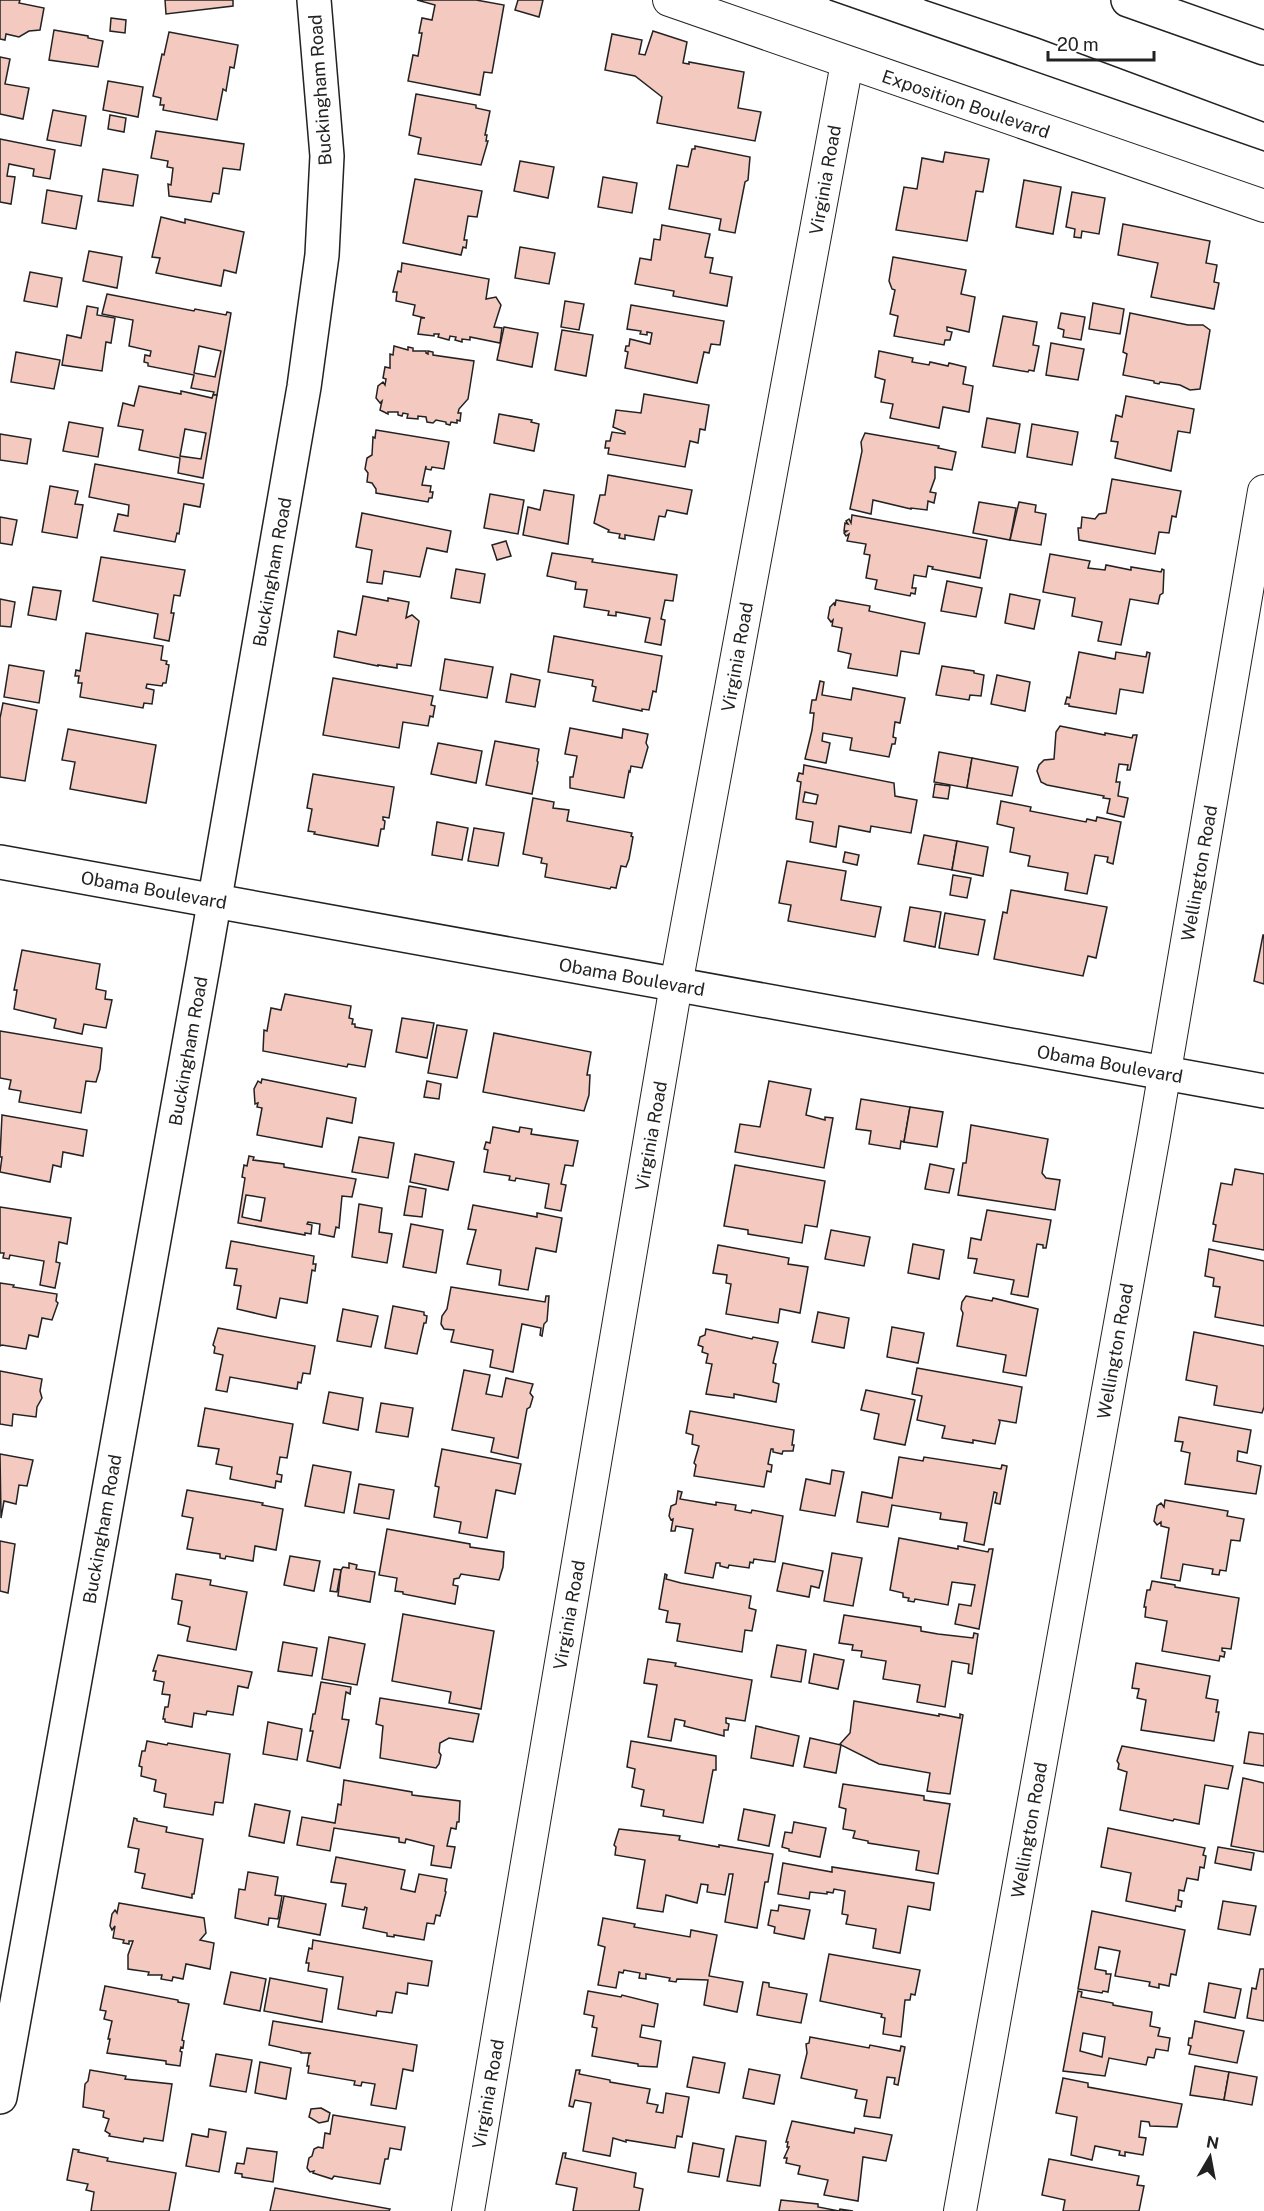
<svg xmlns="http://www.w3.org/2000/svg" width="1264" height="2211" viewBox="0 0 1264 2211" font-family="'Public Sans',sans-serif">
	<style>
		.building { fill: #f3c9c0; stroke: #222; stroke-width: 1.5; fill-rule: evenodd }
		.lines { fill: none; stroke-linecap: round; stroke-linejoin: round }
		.minor-casing { stroke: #222; stroke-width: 34 }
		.tertiary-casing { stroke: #222; stroke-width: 36 }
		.secondary-casing { stroke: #222; stroke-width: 36 }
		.minor { stroke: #fff; stroke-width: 32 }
		.tertiary { stroke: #fff; stroke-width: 33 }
		.secondary { stroke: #fff; stroke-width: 33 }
		.tram { stroke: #222; stroke-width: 1.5 }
		.labels { text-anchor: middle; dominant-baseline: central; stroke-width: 4.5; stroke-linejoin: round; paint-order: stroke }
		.street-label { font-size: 18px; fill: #222; stroke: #fff }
	</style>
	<rect width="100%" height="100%" fill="#fff"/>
	<g class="building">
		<polygon points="0,0 20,0 19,3 44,8 40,30 29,31 19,37 6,34 5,40 0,39"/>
		<polygon points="165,0 233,0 233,6 166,14"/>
		<polygon points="417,0 476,0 504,5 492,73 484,72 480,95 408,81 413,55 418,56 422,33 419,33 422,18 432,20 435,5"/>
		<polygon points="518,0 543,0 539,17 515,10"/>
		<polygon points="111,18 126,20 125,33 110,31"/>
		<polygon points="54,30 88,36 88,38 103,41 98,67 49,60"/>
		<polygon points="653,31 687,42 683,63 689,64 689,62 744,72 738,108 761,112 755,141 657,123 662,97 635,76 605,70 612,34 642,40 639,54 645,55"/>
		<polygon points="169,32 238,45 234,68 230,67 226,91 223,89 217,120 163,110 164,105 160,105 161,98 153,96 162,54 164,55"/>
		<polygon points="0,57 10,59 5,84 29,88 23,119 0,114"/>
		<polygon points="108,81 143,87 138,117 103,110"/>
		<polygon points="416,94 476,105 476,108 490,111 485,135 487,135 486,141 488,141 481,165 418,154 421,138 409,135"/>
		<polygon points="53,110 86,116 81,146 47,140"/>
		<polygon points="110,115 126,118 124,132 108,129"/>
		<polygon points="156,131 244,144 240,170 223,168 219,194 213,193 211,202 169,196 168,184 171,185 173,168 167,167 168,161 151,158"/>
		<polygon points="0,139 55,150 50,179 33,176 34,169 9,164 7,176 15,177 11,204 0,202"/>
		<polygon points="695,146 750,157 748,180 745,182 735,233 719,230 721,219 669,209 677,165 688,167 692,149 695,149"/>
		<polygon points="945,152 989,159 983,192 976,191 967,241 896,230 904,187 917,189 922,158 943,162"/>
		<polygon points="520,161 554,167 548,198 514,191"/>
		<polygon points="103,169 138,175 133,206 98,201"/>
		<polygon points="603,177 637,183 632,213 598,207"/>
		<polygon points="415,179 482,191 477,217 468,216 464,240 467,240 466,248 463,247 461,255 403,243"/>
		<polygon points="1024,180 1061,187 1053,234 1016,227"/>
		<polygon points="47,190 82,196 76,229 42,223"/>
		<polygon points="1072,192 1105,198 1099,234 1082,231 1081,238 1074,237 1075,229 1066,227"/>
		<polygon points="161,217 185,223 185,219 244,232 236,273 224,270 221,286 156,273 160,258 152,257"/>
		<polygon points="1123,224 1210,241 1206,263 1217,265 1214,282 1219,283 1214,309 1151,297 1158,263 1118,255"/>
		<polygon points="662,225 710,234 705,257 713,258 710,273 732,277 727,306 673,296 674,291 635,284 640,258 651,260 654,239 660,240"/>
		<polygon points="520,247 555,253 549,284 515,278"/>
		<polygon points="89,251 122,257 117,288 83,281"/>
		<polygon points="893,257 966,270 961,294 975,297 969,332 947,327 947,331 952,332 950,340 945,340 944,345 894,336 898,316 890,314 895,290 892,289 889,281"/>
		<polygon points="402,263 489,279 486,299 496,297 501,305 494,327 502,328 500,343 470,337 470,340 462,339 462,342 455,340 456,337 450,336 449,340 438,337 439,334 434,334 434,336 418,334 421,318 425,318 413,315 415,305 396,301 397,292 393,292 398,271 401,272"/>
		<polygon points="30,272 62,278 57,307 24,301"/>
		<path d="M107,294L194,311L195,309L226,315L227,312L231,313L217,395H213L214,392L191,388L194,375L148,366V363L144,362L145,355L150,356L151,351L129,346L133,320L102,314ZM199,346L221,351L215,377L194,373Z"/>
		<polygon points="565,301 584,304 579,330 561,327"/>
		<polygon points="1093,303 1124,309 1120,334 1089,329"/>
		<polygon points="631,305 724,321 720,345 711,344 709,353 704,352 697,383 625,368 628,352 625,351 626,346 629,346 630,339 650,344 652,333 647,332 647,335 640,334 641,331 627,329"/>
		<polygon points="87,306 98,308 97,315 115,318 111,343 106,342 102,371 62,365 67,335 81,338"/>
		<polygon points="1061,313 1085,317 1081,340 1063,337 1064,330 1058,328"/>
		<polygon points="1130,313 1188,325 1203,325 1210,330 1200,389 1190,390 1180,385 1160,382 1159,384 1154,383 1154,381 1123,375 1127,354 1123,352"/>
		<polygon points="1003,316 1037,322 1033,345 1039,346 1034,371 1029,370 1028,372 993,366"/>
		<polygon points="504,327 538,333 532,367 497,360"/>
		<polygon points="562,330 593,335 586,376 555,370"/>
		<polygon points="1051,343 1084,349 1078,380 1046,375"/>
		<polygon points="394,346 408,350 408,347 413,348 413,351 426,351 426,353 428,354 428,351 433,352 433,355 474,361 468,399 459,409 458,413 461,413 460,421 457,420 457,423 451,422 450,425 446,424 446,422 436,420 433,423 427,422 426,417 418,416 418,419 407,418 408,414 403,413 402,416 398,415 398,412 388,412 388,414 380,410 382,401 380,403 376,398 378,386 383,382 385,385 386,379 383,378 385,367 390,368 390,354 393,355"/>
		<polygon points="879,351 913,358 912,362 929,365 930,362 948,366 949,363 966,367 963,384 973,386 969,412 943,407 939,428 890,418 893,404 881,402 885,380 875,377"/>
		<polygon points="16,352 60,360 54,389 11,382"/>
		<path d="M139,386L181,394V391L212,398L213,395H217L203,478L178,473L180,458L139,450L143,430L118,426L123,403L134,406ZM185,429L206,433L201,459L180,456Z"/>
		<polygon points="644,394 709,405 705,430 700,429 698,443 690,441 685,467 608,454 609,448 605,448 606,441 610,441 612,432 625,434 625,432 613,427 616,410 641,413"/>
		<polygon points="1126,396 1194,409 1190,433 1178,431 1171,471 1115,458 1118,442 1111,441 1116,415 1122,417"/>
		<polygon points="499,414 532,420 531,422 539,424 534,451 494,443"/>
		<polygon points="987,418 1020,424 1015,453 982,447"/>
		<polygon points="69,422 103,428 98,457 63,451"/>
		<polygon points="1032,424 1078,432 1072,465 1027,457"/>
		<polygon points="376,430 449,442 444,469 432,467 431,470 426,469 426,466 422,485 431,486 430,492 433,492 432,498 429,498 428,502 376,493 376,489 372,483 367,482 368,473 365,469 367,458 372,455 373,437 375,438"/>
		<polygon points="865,433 939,446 938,448 956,452 952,470 935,467 935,478 930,492 936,493 934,503 928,501 927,510 911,508 911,509 873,500 871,514 850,509 862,451 861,442"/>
		<polygon points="0,434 31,439 27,464 0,460"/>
		<polygon points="95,464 204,484 200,507 184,504 179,534 177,533 175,542 114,531 118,514 128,516 129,505 89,497"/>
		<polygon points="608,475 692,490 687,514 667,510 665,517 659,516 654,540 625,535 625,539 619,538 620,534 608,532 609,530 594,523 600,495 605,495"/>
		<polygon points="1112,479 1181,491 1176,517 1172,516 1169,533 1159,532 1155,554 1079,540 1078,528 1081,528 1082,517 1095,519 1099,514 1106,513"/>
		<polygon points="50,486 78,491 75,504 83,505 77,538 42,532"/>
		<polygon points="544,490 574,495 568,544 523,535 528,507 540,510"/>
		<polygon points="490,494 524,500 518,534 484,528"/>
		<polygon points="979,502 1016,508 1010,540 973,533"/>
		<polygon points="1019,502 1036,505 1035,512 1046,514 1041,545 1010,540"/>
		<polygon points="362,513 451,531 447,552 427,548 420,577 384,571 382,584 367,582 372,550 356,547"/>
		<polygon points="852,515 987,540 980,578 932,569 933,567 928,566 926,577 914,575 912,588 916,588 915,594 911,593 910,596 875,589 877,580 866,578 870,555 864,554 866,544 847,541 849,534 846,536 844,533 847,531 844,531 845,523 848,524 846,521 849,519 851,523"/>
		<polygon points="0,517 17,520 12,545 0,543"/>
		<polygon points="506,541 511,556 497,560 492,545"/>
		<polygon points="552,553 593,559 592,562 677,575 673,601 665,600 661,619 665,620 661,645 645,642 650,618 616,612 616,616 608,615 609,611 584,607 587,590 575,589 576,582 547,576"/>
		<polygon points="1050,554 1090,561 1088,568 1105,570 1106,565 1131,570 1131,567 1161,572 1162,569 1164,570 1163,593 1160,595 1158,604 1130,599 1121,645 1098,641 1102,622 1072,616 1075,598 1043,592"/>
		<polygon points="101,557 185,570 180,596 174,595 171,613 174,613 169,641 154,638 158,614 93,601"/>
		<polygon points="456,569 485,574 480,603 451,598"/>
		<polygon points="947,581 982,588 976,617 941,611"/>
		<polygon points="33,587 61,591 56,620 28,615"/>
		<polygon points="1010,594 1040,600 1034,629 1005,623"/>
		<polygon points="363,596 388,601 388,598 409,602 406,618 412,615 419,621 411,666 397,664 397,668 378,665 378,666 334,657 338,631 356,635"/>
		<polygon points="0,599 15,602 11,627 0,626"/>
		<polygon points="836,600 870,606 869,611 925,623 919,654 901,651 897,676 848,668 851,654 838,651 842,628 832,626 833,620 831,622 828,618 830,607 834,603 835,606"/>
		<polygon points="86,633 163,646 161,660 167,661 166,664 169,665 166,683 163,683 162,686 147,684 146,688 154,690 152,704 144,703 143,708 80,697 82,683 78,683 79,676 75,676 76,670 80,671"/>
		<polygon points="554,636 662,656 656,692 653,691 649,710 642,709 642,711 593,701 596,687 592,686 593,680 548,672"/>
		<polygon points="1079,652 1115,659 1116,652 1146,657 1147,652 1150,653 1143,693 1120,689 1116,714 1069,706 1069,704 1065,704 1067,697 1070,698"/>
		<polygon points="445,659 493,667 487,698 440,690"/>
		<polygon points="9,665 44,671 39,703 4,697"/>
		<polygon points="942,666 974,671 974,673 984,675 981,696 970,695 969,700 936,695"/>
		<polygon points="511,674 540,680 535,707 506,702"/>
		<polygon points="997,675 1030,682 1025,711 991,704"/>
		<polygon points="333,678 433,696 431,705 435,706 433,717 430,716 428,726 403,722 399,748 323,735"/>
		<polygon points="820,681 824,682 822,695 851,700 853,688 905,698 900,723 895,722 893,737 896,738 895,744 892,744 889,757 850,750 852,738 823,733 822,741 830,743 826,763 805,759 812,730 814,713 810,713 812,700 816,700"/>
		<polygon points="3,703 37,710 25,781 0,777 0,718"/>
		<polygon points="1060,726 1105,735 1105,733 1132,738 1133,735 1137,735 1130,770 1127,770 1128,765 1119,764 1116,782 1120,782 1118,796 1128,798 1124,817 1107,813 1110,799 1103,798 1104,796 1047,785 1041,782 1037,771 1039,765 1044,760 1054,759 1056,732"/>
		<polygon points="570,728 622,738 623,729 648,734 646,743 648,747 642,768 631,766 630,772 629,771 624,798 570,788 570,777 573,777 577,756 565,754"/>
		<polygon points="68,729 156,745 146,803 70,789 75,762 62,760"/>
		<polygon points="495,741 539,749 537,761 538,762 532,794 486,785"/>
		<polygon points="438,743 482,751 476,783 431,774"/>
		<polygon points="939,752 972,758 967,788 934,782"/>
		<polygon points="972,758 1018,767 1012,796 967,788"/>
		<path d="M804,765L894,783L895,796L917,800L911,833L871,826L870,832L839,826L836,847L810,842L813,822L796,819L801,782L797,781L799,773L803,774ZM805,792L818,795L816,804L803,802Z"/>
		<polygon points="313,774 394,787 389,818 383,817 383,820 385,821 384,829 381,829 378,846 314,834 315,832 308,831 312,809 307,808"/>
		<polygon points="935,784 950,786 948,799 933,797"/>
		<polygon points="533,798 554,802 553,808 569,810 567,821 632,833 631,836 633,837 629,859 626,867 621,866 616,888 611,887 610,889 545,877 547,864 541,863 542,858 523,854"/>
		<polygon points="1001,801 1031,807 1030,811 1086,822 1087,819 1096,821 1097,817 1121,822 1113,864 1107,862 1108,857 1095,855 1087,894 1065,890 1068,873 1028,866 1030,856 1010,852 1014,828 997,824"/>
		<polygon points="437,822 468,828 462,860 432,855"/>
		<polygon points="474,828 504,833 498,866 468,861"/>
		<polygon points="924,835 957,841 952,870 918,864"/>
		<polygon points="957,841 988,847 983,876 952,870"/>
		<polygon points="845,852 859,855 857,865 843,862"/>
		<polygon points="787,861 846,871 841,900 881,907 875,937 788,921 791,905 779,903"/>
		<polygon points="953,875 971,878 967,898 950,895"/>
		<polygon points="1011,890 1107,907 1096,958 1088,956 1083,976 994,959 1003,912 1007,913"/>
		<polygon points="910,907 941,912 935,947 904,941"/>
		<polygon points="945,913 985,920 978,955 939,948"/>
		<polygon points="1263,935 1264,935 1264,984 1254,981"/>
		<polygon points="22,950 100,964 96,989 106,991 105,999 112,1000 106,1028 84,1024 82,1034 54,1028 56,1019 14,1009 17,990 14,990"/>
		<polygon points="285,994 351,1006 349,1018 353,1019 352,1024 355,1024 355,1027 372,1030 365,1067 348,1064 347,1067 263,1051 264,1030 267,1031 271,1008 281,1010"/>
		<polygon points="402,1018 434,1023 427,1058 396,1052"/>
		<polygon points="437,1025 467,1030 457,1078 428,1073"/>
		<polygon points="0,1031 102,1048 100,1069 96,1082 86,1081 81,1113 19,1102 21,1091 9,1089 11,1080 0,1078"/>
		<polygon points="494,1033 591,1052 587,1075 590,1075 589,1095 584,1111 483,1092"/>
		<polygon points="262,1079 356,1098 352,1123 327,1118 322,1147 257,1135 262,1108 257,1107 258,1103 255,1104 254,1089 258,1081 261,1083"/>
		<polygon points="427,1081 441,1084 439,1099 424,1097"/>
		<polygon points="769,1081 811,1089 806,1115 825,1120 825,1117 833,1118 824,1168 735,1152 740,1124 760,1127"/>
		<polygon points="861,1099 910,1107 904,1142 901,1141 900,1149 869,1144 871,1131 856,1129"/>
		<polygon points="910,1107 943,1112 937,1147 904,1142"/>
		<polygon points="2,1115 87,1130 83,1156 63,1152 61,1167 53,1165 50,1182 0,1172 2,1157 0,1157"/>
		<polygon points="971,1125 1048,1139 1042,1173 1046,1178 1060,1180 1055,1210 958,1195 963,1163 966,1163"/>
		<polygon points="493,1127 519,1132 520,1127 532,1129 531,1134 578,1141 573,1166 565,1165 561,1184 566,1185 561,1211 545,1208 549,1184 516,1178 515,1181 509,1180 510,1176 484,1172 488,1150 484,1149 486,1142 490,1143"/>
		<polygon points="359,1137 394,1143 388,1178 352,1172"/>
		<polygon points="415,1154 454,1162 448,1190 410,1182"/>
		<path d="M249,1156L254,1157L253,1160L284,1164V1167L356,1179L352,1197L342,1196L339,1228L336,1227L334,1237L319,1234L320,1224L308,1222L307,1224L312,1225L311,1234L305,1233V1235L238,1223L245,1178L242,1177L244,1165L247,1166ZM246,1195L265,1198L261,1221L242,1217Z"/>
		<polygon points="930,1164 954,1169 949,1193 925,1189"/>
		<polygon points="735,1165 825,1181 817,1227 805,1225 802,1243 748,1234 748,1230 724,1226"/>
		<polygon points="1235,1169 1264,1174 1264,1250 1213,1241 1216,1225 1213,1224 1221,1183 1232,1185"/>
		<polygon points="409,1186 426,1189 422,1217 404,1215"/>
		<polygon points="359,1204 382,1208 379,1232 392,1234 387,1263 352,1257"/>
		<polygon points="473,1205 537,1217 537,1213 562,1218 556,1252 536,1248 528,1290 499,1285 501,1270 467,1264 476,1230 468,1229"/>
		<polygon points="0,1207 71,1218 67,1244 59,1242 56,1262 60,1263 55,1288 40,1285 44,1261 10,1255 9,1259 3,1258 4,1253 0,1253"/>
		<polygon points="987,1210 1051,1220 1046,1248 1043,1248 1043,1245 1037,1244 1028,1297 1011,1294 1014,1280 974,1273 977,1259 968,1258 971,1238 981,1240"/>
		<polygon points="411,1224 443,1230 436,1273 403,1267"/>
		<polygon points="831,1230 870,1237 864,1266 825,1259"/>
		<polygon points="231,1241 314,1256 313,1264 316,1264 315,1271 312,1270 307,1303 280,1298 276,1318 237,1309 241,1286 234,1285 237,1269 226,1268"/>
		<polygon points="913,1244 944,1250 939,1279 908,1273"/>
		<polygon points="718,1245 789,1258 788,1264 808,1267 800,1313 780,1309 778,1323 726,1314 731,1284 726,1283 727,1275 713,1273"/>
		<polygon points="1209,1249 1264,1261 1264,1326 1215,1317 1220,1287 1213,1286 1214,1278 1205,1276"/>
		<polygon points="0,1283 14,1285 13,1287 57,1294 56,1301 58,1303 52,1320 42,1318 38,1337 29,1335 26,1349 2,1345 0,1346"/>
		<polygon points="451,1287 545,1302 546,1296 549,1296 547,1321 544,1324 542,1336 540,1335 541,1328 522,1324 513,1372 490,1367 493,1350 451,1342 454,1330 444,1329 441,1324 442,1316 447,1309"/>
		<polygon points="966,1296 992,1301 993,1298 1038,1309 1026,1376 1003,1372 1006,1355 957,1346 963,1313 961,1309 962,1302"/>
		<polygon points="393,1306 424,1312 424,1315 427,1316 426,1323 424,1323 417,1354 385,1348"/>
		<polygon points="343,1309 378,1316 371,1347 337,1341"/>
		<polygon points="818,1312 849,1318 844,1348 812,1342"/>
		<polygon points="892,1327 924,1333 918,1363 887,1357"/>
		<polygon points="218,1328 315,1346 310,1374 303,1373 301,1383 298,1382 297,1389 230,1377 227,1392 216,1390 223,1355 214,1353 215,1347 213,1345"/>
		<polygon points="706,1329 752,1339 753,1337 778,1342 773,1363 776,1364 773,1382 779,1384 776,1402 734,1394 734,1398 706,1394 712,1364 706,1363 708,1354 702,1352 703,1347 698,1345 700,1337 705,1335"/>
		<polygon points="1194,1332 1264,1346 1264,1407 1262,1413 1214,1405 1217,1386 1186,1380"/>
		<polygon points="917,1368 1022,1387 1016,1423 999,1420 1000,1422 995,1444 973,1440 973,1443 942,1438 945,1426 917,1420 922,1396 912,1394"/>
		<polygon points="464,1370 490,1375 486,1394 502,1397 506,1378 533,1384 530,1393 533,1397 530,1407 527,1409 518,1458 491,1452 494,1438 452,1430"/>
		<polygon points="0,1371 42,1379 40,1391 42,1398 37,1407 36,1417 13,1414 12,1426 0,1424"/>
		<polygon points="866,1390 915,1400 905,1445 874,1439 879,1414 861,1410"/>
		<polygon points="329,1392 363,1398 358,1430 323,1423"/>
		<polygon points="381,1403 413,1408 408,1437 376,1432"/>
		<polygon points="205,1408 293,1424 287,1458 280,1457 277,1474 282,1475 281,1482 276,1481 275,1488 230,1479 232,1467 216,1464 219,1449 198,1446"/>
		<polygon points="690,1411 794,1430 792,1445 794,1445 793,1451 783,1451 782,1454 773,1452 773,1449 771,1449 768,1464 772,1465 771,1472 767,1471 764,1487 694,1476 696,1465 694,1463 699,1446 692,1444 693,1435 686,1433"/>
		<polygon points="1179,1417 1251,1430 1247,1453 1238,1451 1237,1461 1261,1466 1256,1494 1185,1484 1190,1453 1181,1451 1183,1442 1175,1441"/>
		<polygon points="442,1449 521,1464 515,1494 496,1490 487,1538 459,1533 461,1522 434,1517 439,1487 435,1486"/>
		<polygon points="0,1454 33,1460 27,1486 19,1485 16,1504 4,1501 1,1518"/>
		<polygon points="899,1457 923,1461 924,1457 1001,1469 1002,1465 1007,1466 1000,1504 995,1503 997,1493 994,1492 984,1545 964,1541 967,1523 940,1519 941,1513 892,1505 888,1527 857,1522 862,1492 892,1498"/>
		<polygon points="313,1465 351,1472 344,1513 305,1506"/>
		<polygon points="832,1470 844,1472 835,1516 800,1510 806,1479 830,1484"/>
		<polygon points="359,1484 394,1490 389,1519 354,1513"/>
		<polygon points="187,1490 263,1503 262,1505 283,1509 276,1550 255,1546 253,1561 226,1556 225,1559 220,1558 220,1554 187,1549 193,1518 182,1516"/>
		<polygon points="678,1491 682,1492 680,1499 716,1505 716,1502 736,1505 735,1510 751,1513 752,1510 783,1516 775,1562 754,1559 753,1563 750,1562 749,1568 729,1565 728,1568 720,1566 720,1563 716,1563 713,1578 685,1573 693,1529 676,1526 675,1531 671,1531 673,1519 671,1520 669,1516 671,1506 676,1504"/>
		<polygon points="1165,1500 1228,1511 1227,1516 1244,1519 1240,1541 1231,1540 1226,1571 1220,1570 1219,1575 1212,1574 1213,1569 1183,1564 1180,1581 1161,1578 1169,1528 1161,1526 1161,1522 1157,1525 1154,1521 1157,1506 1161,1503 1164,1507"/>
		<polygon points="387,1529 470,1544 470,1547 504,1552 503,1567 499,1580 461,1574 459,1578 454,1579 453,1585 458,1586 455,1604 403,1594 403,1592 395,1591 397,1578 379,1575"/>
		<polygon points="899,1538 958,1549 958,1546 988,1552 989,1549 993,1549 979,1629 955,1624 959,1604 971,1606 975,1585 952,1582 948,1605 915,1599 914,1602 908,1601 909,1598 903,1597 903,1593 890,1590"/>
		<polygon points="0,1541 15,1544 8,1593 0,1591"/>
		<polygon points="832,1553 862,1558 853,1606 824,1601"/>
		<polygon points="290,1556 320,1561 314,1591 284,1585"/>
		<polygon points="349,1563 357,1565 356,1569 375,1572 370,1602 338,1596 341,1570 343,1567 349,1568"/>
		<polygon points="783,1563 823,1571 819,1588 811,1586 809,1597 777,1591"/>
		<polygon points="334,1569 341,1570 337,1592 330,1591"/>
		<polygon points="176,1574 211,1580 210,1585 247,1592 236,1650 187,1641 190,1627 178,1624 182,1601 172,1599"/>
		<polygon points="665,1574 667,1575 666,1579 681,1583 751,1596 749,1608 756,1610 752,1631 745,1630 742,1652 677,1641 680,1624 666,1622 668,1611 659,1609"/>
		<polygon points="1152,1581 1175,1585 1175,1587 1239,1598 1231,1649 1222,1648 1222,1651 1225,1652 1224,1657 1220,1656 1219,1661 1162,1651 1167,1621 1145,1617 1146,1607 1144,1607 1147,1590 1150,1590"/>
		<polygon points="403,1614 494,1631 481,1709 449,1703 451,1692 392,1681"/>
		<polygon points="844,1615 921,1627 921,1631 938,1634 973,1638 974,1633 978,1634 972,1674 968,1673 969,1664 952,1661 945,1707 917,1702 920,1685 883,1679 886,1661 861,1657 862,1651 852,1650 853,1645 839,1643"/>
		<polygon points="329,1637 365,1644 357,1685 322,1679"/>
		<polygon points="283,1642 317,1648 312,1676 278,1671"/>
		<polygon points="777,1645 806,1650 801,1682 771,1677"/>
		<polygon points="814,1654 844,1660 838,1689 809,1683"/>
		<polygon points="158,1655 252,1672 248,1688 238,1686 233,1715 207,1711 206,1715 194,1713 192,1727 165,1722 165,1719 163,1719 165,1707 168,1707 170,1695 162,1694 164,1682 154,1680 156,1671 153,1671"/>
		<polygon points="648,1659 676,1663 675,1666 752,1680 745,1721 726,1718 726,1723 729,1724 728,1730 724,1730 724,1736 684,1726 685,1721 675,1719 671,1741 648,1737 657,1685 644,1683"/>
		<polygon points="1136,1663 1210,1676 1206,1698 1218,1700 1216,1712 1219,1712 1214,1741 1141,1730 1146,1700 1137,1698 1139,1689 1132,1688"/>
		<polygon points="321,1682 351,1687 350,1694 346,1692 342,1719 349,1720 340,1768 307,1761 313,1731 310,1731 313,1714 315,1714"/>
		<polygon points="380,1698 479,1714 473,1742 449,1738 440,1743 439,1752 441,1755 439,1764 436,1768 380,1758 383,1726 376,1724"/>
		<polygon points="854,1701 939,1716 939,1714 960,1718 960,1714 963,1715 950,1794 927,1791 930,1773 879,1764 841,1745 840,1744 850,1733"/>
		<polygon points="268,1722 302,1729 297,1760 263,1754"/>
		<polygon points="756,1726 799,1736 793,1766 751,1758"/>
		<polygon points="1249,1732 1264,1734 1264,1766 1244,1763"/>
		<polygon points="810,1738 841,1745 836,1773 804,1767"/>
		<polygon points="147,1741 167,1745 168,1743 230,1754 223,1803 215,1802 213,1815 164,1807 166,1794 154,1791 156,1780 141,1776 142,1767 139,1766 142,1751 145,1751"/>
		<polygon points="631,1741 716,1756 716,1770 713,1770 703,1823 663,1816 664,1810 641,1806 644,1790 632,1787 635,1769 627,1767"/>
		<polygon points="1122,1746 1233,1766 1228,1789 1205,1785 1199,1824 1174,1819 1173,1821 1120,1810 1127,1772 1118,1769 1119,1764 1117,1761"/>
		<polygon points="1243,1778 1264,1783 1264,1852 1231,1846"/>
		<polygon points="344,1780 412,1792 412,1795 460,1801 459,1822 457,1822 456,1829 451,1828 447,1846 455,1847 451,1868 431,1865 434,1846 406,1839 405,1843 399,1842 399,1838 334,1828 330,1851 297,1845 302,1817 335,1823 338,1804 341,1805"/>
		<polygon points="843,1784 924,1796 924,1800 950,1804 938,1874 916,1870 919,1851 868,1843 868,1841 853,1838 855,1831 843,1829 846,1809 839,1807"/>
		<polygon points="255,1804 290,1811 284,1843 249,1836"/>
		<polygon points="744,1809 775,1815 769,1846 738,1840"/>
		<polygon points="134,1818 137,1819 137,1821 167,1827 166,1832 203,1839 194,1894 192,1894 192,1898 142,1888 145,1874 135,1872 139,1849 128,1847"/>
		<polygon points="794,1822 826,1828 820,1857 789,1851 789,1849 782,1847 785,1832 792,1833"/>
		<polygon points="1108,1828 1205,1848 1203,1855 1206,1856 1204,1868 1200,1867 1198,1880 1187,1878 1184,1891 1179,1890 1178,1900 1182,1901 1181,1907 1176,1906 1175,1911 1126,1901 1131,1873 1101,1867"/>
		<polygon points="619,1829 680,1836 679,1840 719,1847 719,1845 773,1854 768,1882 765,1882 757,1928 725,1922 733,1874 729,1874 725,1895 707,1892 708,1885 701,1884 697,1903 666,1895 663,1912 637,1908 645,1860 615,1855 616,1847 614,1845"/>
		<polygon points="1218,1847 1254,1853 1251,1870 1215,1863"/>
		<polygon points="336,1857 405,1870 401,1889 415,1892 419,1874 447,1879 445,1891 446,1892 440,1916 436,1915 434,1924 427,1923 424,1940 394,1935 394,1937 387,1936 387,1933 363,1928 367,1908 365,1907 364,1910 342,1906 346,1884 331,1882"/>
		<polygon points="783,1863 832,1872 832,1867 934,1883 930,1910 908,1906 900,1953 873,1948 876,1929 846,1924 848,1915 842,1914 845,1891 834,1889 833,1893 827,1892 827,1894 810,1892 809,1899 778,1894"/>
		<polygon points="248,1872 278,1877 275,1895 282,1896 278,1919 269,1918 268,1925 235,1918 239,1889 245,1890"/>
		<polygon points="284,1896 326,1904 320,1935 278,1927"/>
		<polygon points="1223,1901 1256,1906 1250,1935 1218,1929"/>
		<polygon points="119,1903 204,1918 206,1933 200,1940 214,1943 210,1969 186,1964 183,1979 173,1977 172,1981 161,1979 162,1975 148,1975 149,1972 128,1969 128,1955 133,1941 129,1941 129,1944 123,1943 124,1940 113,1938 115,1926 112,1930 110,1926 112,1914 115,1910 117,1913"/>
		<polygon points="779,1905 810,1910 804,1939 774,1933 775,1927 768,1925 771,1910 778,1911"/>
		<polygon points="1092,1911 1185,1930 1176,1975 1171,1974 1169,1986 1159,1984 1159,1988 1149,1986 1150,1982 1115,1976 1120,1951 1099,1947 1095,1969 1106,1971 1106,1974 1111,1974 1108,1992 1103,1991 1102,1993 1078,1989"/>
		<polygon points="603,1918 635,1924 634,1927 690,1937 691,1930 717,1935 709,1976 743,1982 737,2012 704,2005 708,1980 677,1979 676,1982 669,1981 670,1978 646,1974 646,1979 639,1978 640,1973 624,1970 623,1973 619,1972 616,1988 598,1985 605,1947 598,1945"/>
		<polygon points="313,1940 432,1961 428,1986 408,1983 407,1994 396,1992 392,2013 377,2011 376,2016 338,2009 343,1977 308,1971 309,1963 306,1963 309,1948 312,1949"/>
		<polygon points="829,1954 920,1970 915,1995 911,1994 910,2000 905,2000 901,2037 883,2034 885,2018 881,2017 882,2014 820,2001"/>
		<polygon points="1260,1969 1264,1969 1264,2021 1247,2018 1252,1988 1256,1989"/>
		<polygon points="231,1972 266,1979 260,2011 224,2004"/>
		<polygon points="270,1978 327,1989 322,2022 264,2011"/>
		<polygon points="763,1982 769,1983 769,1987 807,1994 801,2023 757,2015"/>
		<polygon points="1209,1983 1241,1989 1235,2018 1204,2012"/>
		<polygon points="105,1986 178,2000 178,2002 189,2004 182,2040 184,2041 183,2048 181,2047 180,2051 182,2052 180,2066 166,2064 166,2061 107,2053 110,2039 108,2039 112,2021 104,2019 106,2011 100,2010"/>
		<polygon points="588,1991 621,1997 622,1995 658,2004 654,2027 642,2025 640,2037 661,2041 657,2067 638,2066 638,2064 592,2056 597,2028 592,2027 594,2016 584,2014"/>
		<path d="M1078,1991L1082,1992L1081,1997L1113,2003V2005L1152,2012L1150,2026L1160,2028L1158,2036L1170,2038L1168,2051L1156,2049L1154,2058L1148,2057L1146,2065L1109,2058L1105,2076L1063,2071ZM1083,2033L1105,2037L1102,2057L1080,2051Z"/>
		<polygon points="273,2021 417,2045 413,2071 403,2069 396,2109 371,2105 375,2084 362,2082 361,2086 354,2085 355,2081 308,2073 309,2066 307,2066 309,2054 311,2053 301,2053 301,2052 269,2045"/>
		<polygon points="1195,2021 1244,2031 1237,2063 1189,2054 1191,2046 1188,2045 1189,2038 1192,2038"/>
		<polygon points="810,2037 869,2048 870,2045 900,2051 901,2046 905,2047 898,2085 894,2084 895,2078 887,2077 880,2118 864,2116 867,2100 855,2098 857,2090 801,2078 807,2053 806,2044 809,2043"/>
		<polygon points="216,2054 252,2060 246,2092 210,2086"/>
		<polygon points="693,2057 725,2063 719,2093 687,2087"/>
		<polygon points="260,2062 291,2068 286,2099 255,2093"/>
		<polygon points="1195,2066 1229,2072 1224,2100 1190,2095"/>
		<polygon points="749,2069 780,2075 774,2104 743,2098"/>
		<polygon points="90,2070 126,2076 125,2079 172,2084 163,2141 144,2138 143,2142 109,2136 110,2134 105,2131 109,2119 103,2117 104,2111 83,2107 85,2084 88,2081"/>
		<polygon points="576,2070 580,2070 579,2074 610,2080 610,2082 650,2089 647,2103 658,2105 656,2112 663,2113 666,2093 689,2097 682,2137 677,2136 675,2148 626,2140 626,2142 613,2138 610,2156 583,2151 591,2103 575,2100 573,2107 569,2106"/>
		<polygon points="1229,2072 1257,2077 1252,2105 1224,2100"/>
		<polygon points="1063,2078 1088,2083 1088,2087 1182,2104 1177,2127 1150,2126 1149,2122 1141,2121 1139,2137 1146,2138 1143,2155 1125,2152 1125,2156 1119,2155 1120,2151 1095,2146 1092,2160 1071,2155 1077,2117 1056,2113"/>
		<polygon points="321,2108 330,2113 328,2121 319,2123 309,2117 311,2109"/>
		<polygon points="333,2115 405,2127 401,2150 390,2148 388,2159 385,2159 380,2184 334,2176 332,2179 313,2173 314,2171 310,2172 307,2168 309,2158 312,2156 314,2149 318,2147 323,2148 325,2133 330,2134"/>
		<polygon points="792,2121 854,2133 855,2128 892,2135 886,2161 863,2157 858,2201 824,2195 828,2180 798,2174 800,2166 786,2163 787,2158 784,2158 789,2147 787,2147 788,2142 786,2142"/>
		<polygon points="209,2129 226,2132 219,2172 186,2166 192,2134 208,2137"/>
		<polygon points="736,2136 766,2141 760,2186 727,2181"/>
		<polygon points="693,2143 724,2149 719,2177 688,2172"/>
		<polygon points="247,2148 277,2152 273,2182 242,2177 242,2174 235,2173 237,2163 244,2164"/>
		<polygon points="73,2149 79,2150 78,2152 108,2158 107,2161 176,2173 169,2211 91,2211 94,2192 86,2190 88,2184 67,2180"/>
		<polygon points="563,2153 566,2153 565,2158 636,2173 634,2187 643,2189 639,2211 573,2211 577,2188 556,2184"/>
		<polygon points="1049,2159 1139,2176 1137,2185 1144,2186 1139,2211 1063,2211 1065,2200 1042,2195"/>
		<polygon points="275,2188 390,2209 389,2211 270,2211"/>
		<polygon points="781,2200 818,2204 818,2207 839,2211 840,2209 853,2211 779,2211"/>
	</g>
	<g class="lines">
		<g class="minor-casing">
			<g id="minor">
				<polyline points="669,0 1264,206"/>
				<polyline points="468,2211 676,985 847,63"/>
				<polyline points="960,2211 1154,1135 1264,491"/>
			</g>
		</g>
		<g class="tertiary-casing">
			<g id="tertiary">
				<polyline points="1128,0 1264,48"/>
				<polyline points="0,2097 204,961 304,387 322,255 327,156 314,0"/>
			</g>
		</g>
		<g class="secondary-casing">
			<polyline id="secondary" points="0,862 1264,1091"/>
		</g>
		<use href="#minor" class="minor"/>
		<use href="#tertiary" class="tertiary"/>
		<use href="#secondary" class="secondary"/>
		<g class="tram">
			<polyline points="830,0 1264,151"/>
			<polyline points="925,0 1038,38 1264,122"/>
		</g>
	</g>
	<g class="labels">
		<g class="street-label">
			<text transform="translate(320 90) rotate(-94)">Buckingham Road</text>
			<text transform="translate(966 104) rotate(19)">Exposition Boulevard</text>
			<text transform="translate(825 180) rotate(-80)">Virginia Road</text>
			<text transform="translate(272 572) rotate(-80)">Buckingham Road</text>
			<text transform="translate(737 657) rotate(-80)">Virginia Road</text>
			<text transform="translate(1199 873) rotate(-80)">Wellington Road</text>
			<text transform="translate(154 890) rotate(10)">Obama Boulevard</text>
			<text transform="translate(632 977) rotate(10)">Obama Boulevard</text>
			<text transform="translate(188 1051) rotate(-80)">Buckingham Road</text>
			<text transform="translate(1110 1064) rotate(10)">Obama Boulevard</text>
			<text transform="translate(651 1136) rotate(-80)">Virginia Road</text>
			<text transform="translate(1115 1351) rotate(-80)">Wellington Road</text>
			<text transform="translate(102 1529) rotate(-80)">Buckingham Road</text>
			<text transform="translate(569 1615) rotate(-80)">Virginia Road</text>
			<text transform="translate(1029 1830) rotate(-80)">Wellington Road</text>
			<text transform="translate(488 2094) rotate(-80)">Virginia Road</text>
		</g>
	</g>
	<g transform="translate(1210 2157) rotate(10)" stroke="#ffffff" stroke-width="4.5" paint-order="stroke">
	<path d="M0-4.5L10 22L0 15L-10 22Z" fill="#222222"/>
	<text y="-9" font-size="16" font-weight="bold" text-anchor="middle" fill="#222222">N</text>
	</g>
	<path d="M1048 51v9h106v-9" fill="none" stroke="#222222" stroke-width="3"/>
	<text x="1057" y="51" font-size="18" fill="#222222" stroke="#ffffff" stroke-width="4.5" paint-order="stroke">20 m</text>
</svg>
